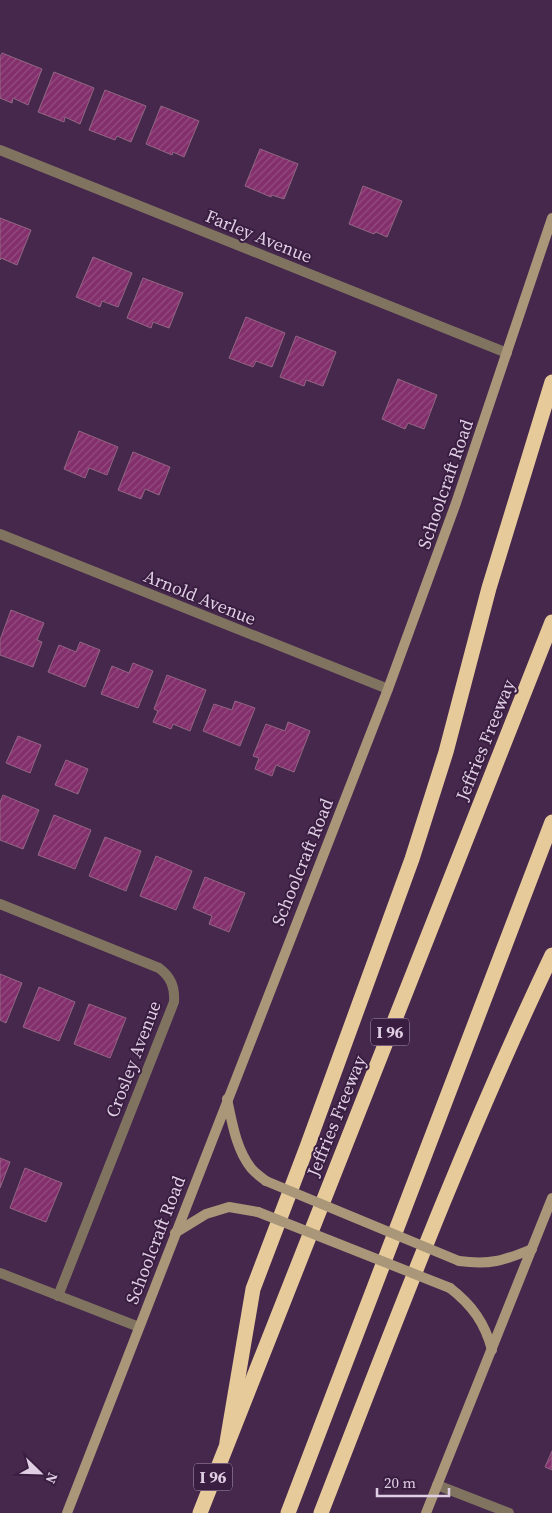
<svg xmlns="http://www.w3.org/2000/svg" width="552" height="1513" viewBox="0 0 552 1513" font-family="'Source Serif 4',serif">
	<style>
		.building { fill: url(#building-hatch); stroke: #926683 }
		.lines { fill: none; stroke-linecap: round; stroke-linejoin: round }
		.minor { stroke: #807461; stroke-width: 10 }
		.secondary { stroke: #aa9779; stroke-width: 10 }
		.motorway { stroke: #e7ca9a; stroke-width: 15 }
		.secondary-bridge { stroke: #aa9779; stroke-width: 10 }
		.labels { text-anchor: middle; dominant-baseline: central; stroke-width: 4; stroke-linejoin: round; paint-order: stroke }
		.shield { fill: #3a1e41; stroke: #ae99b3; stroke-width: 1 }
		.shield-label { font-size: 16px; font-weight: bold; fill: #dfcee4 }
		.street-label { font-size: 18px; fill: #dfcee4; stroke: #3a1e41 }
	</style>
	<defs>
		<pattern id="building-hatch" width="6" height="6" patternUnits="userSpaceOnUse" patternTransform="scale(1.25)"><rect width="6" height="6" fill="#832f6c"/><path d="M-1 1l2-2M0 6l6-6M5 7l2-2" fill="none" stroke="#944c81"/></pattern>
	</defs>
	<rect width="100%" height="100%" fill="#45284c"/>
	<g class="building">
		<polygon points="2,53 42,69 28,105 13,98 12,103 0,98 0,57"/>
		<polygon points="54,72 94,88 80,124 65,117 64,122 38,112"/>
		<polygon points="105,90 146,106 131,142 117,136 115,140 89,130"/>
		<polygon points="161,106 199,121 184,157 173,152 172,155 146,144"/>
		<polygon points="260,149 298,164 284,199 272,195 271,197 245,186"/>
		<polygon points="363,186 402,201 387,237 376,232 374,234 349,224"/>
		<polygon points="0,218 31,230 17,265 1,258 0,260"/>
		<polygon points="93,257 132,273 118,307 102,301 100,307 76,297"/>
		<polygon points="143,278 183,293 169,328 153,322 151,328 127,318"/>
		<polygon points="246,317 285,333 272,367 256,361 253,367 229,358"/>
		<polygon points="296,336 336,352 323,386 306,380 304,386 280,377"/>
		<polygon points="398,379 437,395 424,429 408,423 405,429 382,419"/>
		<polygon points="79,431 118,447 107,475 89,468 85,478 64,469"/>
		<polygon points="133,452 170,467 159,495 145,489 141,499 118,490"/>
		<polygon points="11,610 44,623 37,640 42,642 33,667 0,655 0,640"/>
		<polygon points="80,642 100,650 85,687 48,672 59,645 76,652"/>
		<polygon points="133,663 153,671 138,708 101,694 112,666 129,673"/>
		<polygon points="167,675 206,690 190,731 173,724 171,729 153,722 158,711 154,709"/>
		<polygon points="235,701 255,708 240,746 203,731 214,704 232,710"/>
		<polygon points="288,722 310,731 294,772 276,765 272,776 255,769 259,758 253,756 266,724 285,731"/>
		<polygon points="18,736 41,745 30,773 6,763"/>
		<polygon points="66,760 88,769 78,794 55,785"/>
		<polygon points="3,795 39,810 23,849 0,840 0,802"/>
		<polygon points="54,815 91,830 75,869 38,855"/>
		<polygon points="105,837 141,851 126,891 89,876"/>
		<polygon points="156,856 192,871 176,910 140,896"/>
		<polygon points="205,877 245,893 229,932 209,924 212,916 193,908"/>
		<polygon points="0,974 22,983 6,1023 0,1020"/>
		<polygon points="39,987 75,1002 59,1041 23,1027"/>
		<polygon points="89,1004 126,1018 110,1058 74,1044"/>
		<polygon points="0,1158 10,1162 0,1188"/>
		<polygon points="25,1168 62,1183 46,1222 10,1208"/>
		<polygon points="552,1451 552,1470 545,1467"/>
	</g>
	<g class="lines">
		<g class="minor">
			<polyline points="0,150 507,353"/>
			<polyline points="0,534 388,689"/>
			<path d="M0,904L159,968C171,977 175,987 174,1002L58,1296"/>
			<polyline points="0,1273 139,1327"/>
			<polyline points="437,1485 509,1513"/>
		</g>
		<g class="secondary">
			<path d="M227,1099C232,1122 236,1149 251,1168C255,1173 261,1177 266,1181"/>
			<polyline points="175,1233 206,1214 229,1207 258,1212"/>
			<path d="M459,1261C490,1265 503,1261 532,1249"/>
			<path d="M450,1288C472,1305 485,1323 492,1350"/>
			<polyline points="67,1513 388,689 456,503 552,218"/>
			<polyline points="426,1513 552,1198"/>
		</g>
		<g class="motorway">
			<polyline points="227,1442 253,1289 307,1147 412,859 446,752 489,588 552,382"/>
			<polyline points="200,1513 552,622"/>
			<polyline points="288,1513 552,822"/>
			<path d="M321,1513C394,1325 465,1137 552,955"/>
		</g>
		<g class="secondary-bridge">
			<polyline points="266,1181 459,1261"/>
			<polyline points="258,1212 450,1288"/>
		</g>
	</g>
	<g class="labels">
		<g class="shield">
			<rect x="371" y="1018.5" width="38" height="27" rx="4"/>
			<rect x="194" y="1463.5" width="38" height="27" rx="4"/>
		</g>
		<g class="shield-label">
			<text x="390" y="1032">I 96</text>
			<text x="213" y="1477">I 96</text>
		</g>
		<g class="street-label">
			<text transform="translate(259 236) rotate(22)">Farley Avenue</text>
			<text transform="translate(445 484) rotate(-71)">Schoolcraft Road</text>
			<text transform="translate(200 597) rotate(22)">Arnold Avenue</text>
			<text transform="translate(485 740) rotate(-68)">Jeffries Freeway</text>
			<text transform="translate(302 862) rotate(-68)">Schoolcraft Road</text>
			<text transform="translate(133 1059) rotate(-69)">Crosley Avenue</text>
			<text transform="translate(336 1116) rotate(-68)">Jeffries Freeway</text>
			<text transform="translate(155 1240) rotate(-69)">Schoolcraft Road</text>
		</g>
	</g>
	<g transform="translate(40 1473) rotate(113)" stroke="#3a1e41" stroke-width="4" paint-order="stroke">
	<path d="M0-4L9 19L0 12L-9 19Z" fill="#dfcee4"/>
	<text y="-8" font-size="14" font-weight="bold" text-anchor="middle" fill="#dfcee4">N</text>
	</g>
	<path d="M377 1488v8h72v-8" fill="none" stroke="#dfcee4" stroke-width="2.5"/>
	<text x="384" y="1488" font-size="15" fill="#dfcee4" stroke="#3a1e41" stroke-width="4" paint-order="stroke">20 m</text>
</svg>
